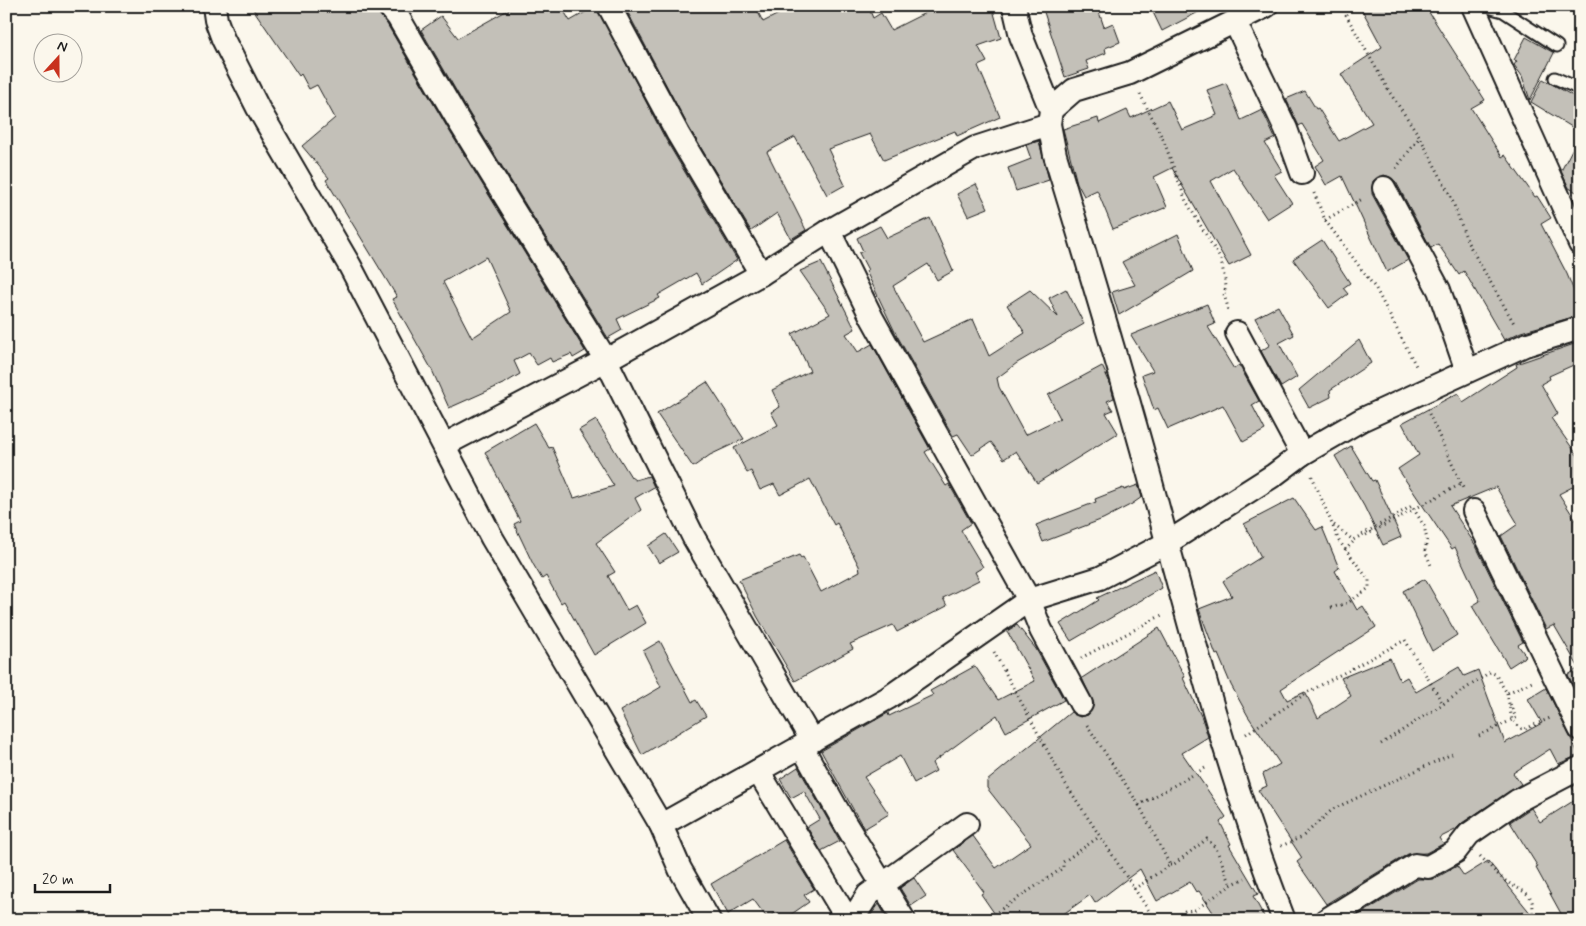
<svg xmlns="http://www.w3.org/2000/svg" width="1586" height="926" viewBox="0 0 1586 926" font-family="Mynerve,sans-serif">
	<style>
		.building { fill: #c3c0b8; stroke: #1c1c1c; fill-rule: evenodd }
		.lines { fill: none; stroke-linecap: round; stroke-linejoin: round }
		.service-casing { stroke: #1c1c1c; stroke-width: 15 }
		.minor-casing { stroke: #1c1c1c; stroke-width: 26 }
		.path { stroke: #1c1c1c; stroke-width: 3; stroke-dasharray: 1 4; stroke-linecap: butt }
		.service { stroke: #fbf7ec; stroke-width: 11 }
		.minor { stroke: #fbf7ec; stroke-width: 22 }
	</style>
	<rect width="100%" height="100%" fill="#fbf7ec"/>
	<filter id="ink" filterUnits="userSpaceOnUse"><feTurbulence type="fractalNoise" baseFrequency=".02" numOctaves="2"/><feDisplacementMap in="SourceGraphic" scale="10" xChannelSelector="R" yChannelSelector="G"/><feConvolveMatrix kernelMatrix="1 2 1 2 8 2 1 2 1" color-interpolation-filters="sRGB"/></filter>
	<g filter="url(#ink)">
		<g class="building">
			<path d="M251,6H376L379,14L387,24L447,127L585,351L573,358L571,354L552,362L550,358L537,365L529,353L514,361L520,374L505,383L449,408L432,370L392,299L397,297L326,180L329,178L302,146L335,118L317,85L309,89L301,74L299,76ZM486,257L511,312L472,338L443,282Z"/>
			<polygon points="515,6 561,6 570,21 596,6 666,140 737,260 702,284 696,273 658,295 660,298 617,319 622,330 608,338 469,113 421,30 441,16 458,38"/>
			<polygon points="634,6 755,6 763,22 794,6 868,6 873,18 881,13 891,30 939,6 992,6 1001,38 978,46 987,62 978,66 1000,117 957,136 955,131 884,160 870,134 828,149 845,185 827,195 795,137 767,152 806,230 791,239 777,213 751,231 689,128 627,11"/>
			<polygon points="1042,6 1097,6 1104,27 1113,23 1120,42 1105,48 1106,53 1086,61 1089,69 1065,77"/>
			<polygon points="1150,6 1210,6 1162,31"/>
			<polygon points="1360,6 1425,6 1485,100 1471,108 1502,157 1505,155 1535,197 1537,196 1551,218 1541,224 1567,274 1580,306 1580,315 1521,332 1504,340 1464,271 1459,275 1438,244 1431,248 1396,182 1390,177 1384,175 1373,181 1372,194 1408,260 1387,272 1342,176 1326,185 1315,166 1324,160 1302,124 1299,126 1286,99 1305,91 1316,109 1318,108 1339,141 1372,123 1341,74 1382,47"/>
			<polygon points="1526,37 1554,53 1530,100 1522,76 1514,65 1517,61 1514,60"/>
			<polygon points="1543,79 1580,100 1580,132 1531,102"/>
			<polygon points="1226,83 1241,120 1262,110 1275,138 1265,143 1282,171 1274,175 1292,203 1267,219 1233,168 1211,181 1251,255 1229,266 1172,168 1154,177 1167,207 1113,229 1097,190 1084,196 1077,183 1063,129 1098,118 1099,123 1127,110 1131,118 1168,101 1182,130 1217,115 1207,90"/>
			<polygon points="1580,134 1580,194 1569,188 1561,171"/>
			<polygon points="1039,141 1049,180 1016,191 1008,168 1031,159 1026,145"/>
			<polygon points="976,184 988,208 968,216 957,194"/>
			<polygon points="930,218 953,271 937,280 928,264 893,286 923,342 973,319 989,356 1025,333 1007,305 1030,290 1058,317 1049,298 1066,289 1084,324 1017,363 997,378 999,387 1025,435 1060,418 1048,395 1102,366 1110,383 1114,398 1107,401 1113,410 1106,413 1118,433 1037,483 1016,451 1004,459 991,442 972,455 958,434 953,436 895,332 866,271 868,270 859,253 863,251 857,238 880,226 887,238"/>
			<polygon points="1178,234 1193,271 1119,315 1112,292 1135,285 1122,262"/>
			<polygon points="1322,240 1350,283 1343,288 1348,294 1329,308 1293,259"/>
			<polygon points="821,262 855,329 846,334 858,352 872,344 930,449 925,452 946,486 949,484 971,523 961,530 983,567 975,572 979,580 943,598 947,606 897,632 893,625 850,644 853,649 795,681 757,616 739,580 799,555 801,558 803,557 821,592 860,571 859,566 837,523 834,525 810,479 780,495 774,484 760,490 751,471 747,473 734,448 778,425 771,412 780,407 772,390 810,371 792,334 830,314 800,271"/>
			<polygon points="1207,304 1215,324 1208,327 1234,369 1239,365 1259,401 1252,405 1265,430 1243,442 1223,405 1168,429 1158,408 1154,410 1142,375 1153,371 1131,335"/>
			<polygon points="1278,306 1294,335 1279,343 1297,377 1281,387 1261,351 1270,345 1255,318"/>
			<polygon points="1359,340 1371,363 1330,390 1331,397 1309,408 1299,390"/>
			<polygon points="1580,342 1580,362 1549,376 1550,379 1541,384 1558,414 1551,418 1580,459 1580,483 1559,494 1580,527 1580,698 1568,675 1579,668 1554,625 1546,629 1501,536 1518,524 1496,487 1450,506 1476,546 1523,642 1518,645 1526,656 1509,667 1472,606 1480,601 1455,547 1452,549 1398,469 1419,455 1402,423 1458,393 1463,402 1517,367 1516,364"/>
			<polygon points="707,382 744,439 710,455 693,467 657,414"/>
			<polygon points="596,420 631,477 635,480 649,476 654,487 635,498 641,510 596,543 615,572 608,576 627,610 636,605 646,623 594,655 564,601 561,603 546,576 542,579 533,564 514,524 520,521 485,452 534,423 549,448 552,447 574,498 614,486 579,430"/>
			<polygon points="1351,446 1372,481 1375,480 1401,537 1383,545 1364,506 1335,456"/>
			<polygon points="1138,485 1142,497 1132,504 1103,519 1043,542 1036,525 1096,502 1095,499 1123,488 1124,490"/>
			<polygon points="1294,498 1316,530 1322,527 1339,568 1335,571 1357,610 1363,606 1376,627 1281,689 1287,700 1305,692 1318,718 1351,696 1341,678 1390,658 1400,681 1407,677 1416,692 1459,667 1464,676 1478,670 1505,743 1542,723 1528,699 1546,688 1579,755 1558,764 1550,749 1513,773 1521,784 1462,823 1455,830 1439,838 1443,844 1426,853 1408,854 1326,904 1297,862 1302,858 1258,790 1267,786 1263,774 1280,764 1248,716 1231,685 1218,654 1216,655 1199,609 1232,596 1223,581 1261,557 1244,524"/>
			<polygon points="666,534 678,552 659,563 648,546"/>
			<polygon points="1155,570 1162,588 1071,641 1060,624 1099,600 1097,598"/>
			<polygon points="1425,579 1457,635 1432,651 1403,591"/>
			<polygon points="1017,625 1036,649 1064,700 1006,732 997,715 932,763 936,771 914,783 900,756 864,777 889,814 864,829 821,751 888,713 889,716 933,695 930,691 975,666 998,700 1035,681 1007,631"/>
			<polygon points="1159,628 1185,677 1183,678 1202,718 1208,737 1182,753 1226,817 1220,822 1231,844 1229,845 1258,894 1253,896 1266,920 1218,920 1199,891 1196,892 1190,882 1157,901 1140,869 1095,903 1090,895 1055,920 999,920 981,894 984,892 953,850 973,836 996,868 1031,844 987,788 987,781 1071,712 1080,717 1088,715 1094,704 1082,678"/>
			<polygon points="660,641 692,702 696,700 706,716 642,755 620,711 661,687 643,651"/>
			<polygon points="798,767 840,841 821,851 807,827 820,819 804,791 791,798 780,779"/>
			<polygon points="1580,783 1580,909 1564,919 1536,868 1538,867 1510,822 1531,808 1540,822 1578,798 1572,787"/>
			<polygon points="784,840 814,889 804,895 809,902 783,920 777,912 767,918 753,899 728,914 711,884"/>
			<polygon points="1488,861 1536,920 1351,920 1418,879 1434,879 1457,866 1464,876"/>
			<polygon points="914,878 926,896 911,906 900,888"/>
			<polygon points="879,904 888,920 874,920 871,915"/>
		</g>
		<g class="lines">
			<g class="service-casing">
				<g id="service">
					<polyline points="1484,6 1503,11 1557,46"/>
					<polyline points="1555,78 1580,89"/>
				</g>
			</g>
			<g class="minor-casing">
				<g id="minor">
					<polyline points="214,6 216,20 223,39 258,108 350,266 492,538 661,825 680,869 709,920"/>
					<polyline points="389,6 398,17 458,120 606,360 694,538 812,741"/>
					<polyline points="609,6 678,134 761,274"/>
					<path d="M1014,6L1021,36L1051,110L1049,124L1055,155C1087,260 1119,365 1148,471C1189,622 1227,774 1284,920"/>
					<polyline points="1473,6 1580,244"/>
					<polyline points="1235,22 1286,129 1302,173"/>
					<polyline points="1051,110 1074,90 1130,73 1266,6"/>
					<polyline points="1384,188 1439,290 1467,371"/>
					<polyline points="829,231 872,318 1029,600 1100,578 1167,543 1274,475 1302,454 1361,420 1525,345 1580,328"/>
					<polyline points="1237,333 1302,454"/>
					<polyline points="444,445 606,360 761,274 829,231 975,148 1049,124"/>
					<polyline points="1474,511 1580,729"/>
					<polyline points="802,747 843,820 904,920"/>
					<polyline points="758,771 848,920"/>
					<polyline points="661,825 888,698 1029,600 1041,630 1081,704"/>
					<polyline points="852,920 868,895 967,824"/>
					<polyline points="1326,920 1415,865 1428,867 1455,852 1469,834 1517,801 1580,768"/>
				</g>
			</g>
			<g class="path">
				<polyline points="1193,6 1197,15"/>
				<polyline points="1341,6 1390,93 1420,137 1451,197 1468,243 1515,325"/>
				<polyline points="1140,94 1163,139 1186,201 1221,260 1226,286 1224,294 1229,311"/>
				<polyline points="1396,168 1420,137"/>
				<polyline points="1314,193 1325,220 1376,289 1417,368"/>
				<polyline points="1325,220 1364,198"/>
				<polyline points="1429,414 1464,490"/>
				<polyline points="1312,476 1339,541 1369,580 1369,588 1348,603 1330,608"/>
				<polyline points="1334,525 1353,540 1412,506 1424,526 1427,540 1425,550 1432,568"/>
				<polyline points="1366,535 1461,484"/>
				<polyline points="1345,550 1355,540"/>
				<polyline points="994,652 1065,783 1155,920"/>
				<polyline points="1081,658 1162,615"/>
				<polyline points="1507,693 1512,720 1523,730 1550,718"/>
				<polyline points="1087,725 1139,805 1207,767"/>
				<polyline points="1246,734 1308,692 1405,640 1443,704 1490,672 1495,674 1507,693 1532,682"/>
				<polyline points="1479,736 1516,718 1509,701"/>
				<polyline points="1381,744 1443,704"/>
				<polyline points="1281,846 1302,837 1333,809 1452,754"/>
				<path d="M1480,856C1488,864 1495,872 1503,879C1522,894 1537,889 1532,920"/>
				<polyline points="1170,865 1173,865 1207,839 1216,848 1231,885"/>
				<polyline points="1134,889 1170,865 1139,805"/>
				<polyline points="985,920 1063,868 1063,862 1099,837"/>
				<polyline points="1172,920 1185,911 1195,910 1231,885 1245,878"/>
				<polyline points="1510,920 1522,912 1530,920"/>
			</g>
			<use href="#service" class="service"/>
			<use href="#minor" class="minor"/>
		</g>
	</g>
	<rect width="1586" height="926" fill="none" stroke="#fbf7ec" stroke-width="25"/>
	<rect x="12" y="12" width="1561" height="901" fill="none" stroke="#1c1c1c" stroke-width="2" filter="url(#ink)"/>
	<g transform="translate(58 58) rotate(21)"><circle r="24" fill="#fbf7ec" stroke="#a29f99"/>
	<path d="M0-4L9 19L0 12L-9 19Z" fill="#c8321e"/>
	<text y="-8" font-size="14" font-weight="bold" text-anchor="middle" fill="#1c1c1c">N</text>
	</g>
	<path d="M35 884v8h75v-8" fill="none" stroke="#1c1c1c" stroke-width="2.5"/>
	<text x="42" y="884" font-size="15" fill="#1c1c1c" stroke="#fbf7ec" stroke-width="4" paint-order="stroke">20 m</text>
</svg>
